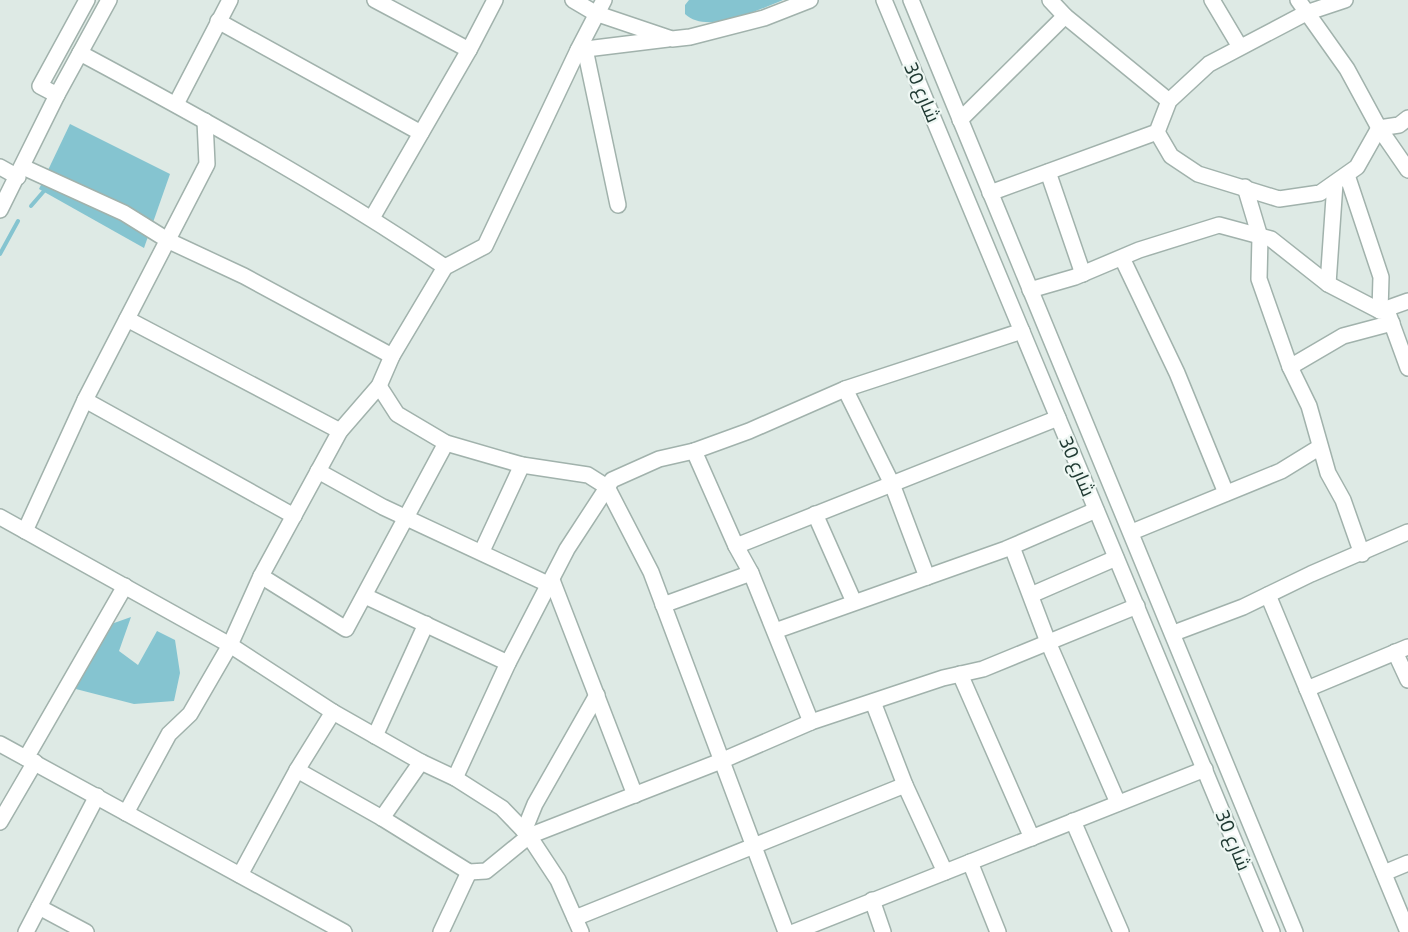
<svg xmlns="http://www.w3.org/2000/svg" width="1408" height="932" viewBox="0 0 1408 932" font-family="'Exo 2',Cairo,sans-serif">
	<style>
		.water { fill: #85c4d0 }
		.lines { fill: none; stroke-linecap: round; stroke-linejoin: round }
		.stream { stroke: #85c4d0; stroke-width: 4 }
		.minor-casing { stroke: #a1b2ac; stroke-width: 18 }
		.tertiary-casing { stroke: #a1b2ac; stroke-width: 18 }
		.minor { stroke: #fff; stroke-width: 15 }
		.tertiary { stroke: #fff; stroke-width: 15 }
		.labels { text-anchor: middle; dominant-baseline: central; stroke-width: 4.5; stroke-linejoin: round; paint-order: stroke }
		.street-label { font-size: 19px; fill: #203a33; stroke: #eef7f3 }
	</style>
	<rect width="100%" height="100%" fill="#deeae5"/>
	<g class="water">
		<path d="M689,0H783C758,10 707,35 685,14V5Z"/>
		<polygon points="70,124 170,174 144,248 39,189"/>
		<polygon points="131,617 119,651 138,665 157,631 175,640 180,673 174,701 134,704 72,688 100,628"/>
	</g>
	<g class="lines">
		<g class="stream">
			<polyline points="31,206 44,191"/>
			<polyline points="0,254 18,221"/>
		</g>
		<g class="minor-casing">
			<g id="minor">
				<polyline points="375,0 469,50"/>
				<polyline points="573,0 595,13 672,39 690,37 764,18 810,0"/>
				<polyline points="1050,0 1065,16 1169,101"/>
				<polyline points="1212,0 1240,47"/>
				<polyline points="1298,0 1347,69 1379,128 1408,170"/>
				<polyline points="218,21 421,133"/>
				<polyline points="585,49 618,205"/>
				<polyline points="578,50 668,39"/>
				<path d="M80,53C205,120 328,188 445,267"/>
				<polyline points="176,104 230,0"/>
				<polyline points="960,120 1065,16"/>
				<polyline points="1157,132 1171,156 1198,174 1279,199 1320,193 1357,167 1379,128 1399,125 1408,118"/>
				<polyline points="23,167 124,213 169,241 244,276 392,356"/>
				<polyline points="1048,172 1083,274"/>
				<polyline points="1347,175 1381,277 1380,311"/>
				<polyline points="1245,187 1260,237 1259,279 1290,367"/>
				<polyline points="990,193 1157,132 1169,101 1209,64 1306,13 1345,0"/>
				<polyline points="372,218 469,50 495,0"/>
				<polyline points="1122,258 1177,373 1226,493"/>
				<polyline points="1328,284 1335,183"/>
				<polyline points="1030,290 1075,277 1139,250 1219,225 1271,239 1328,284 1380,311 1408,301"/>
				<polyline points="1388,313 1408,368"/>
				<polyline points="127,319 340,431"/>
				<polyline points="379,386 397,414 446,443 522,465 588,475 607,487 651,572 786,932"/>
				<polyline points="845,389 892,484 927,577"/>
				<polyline points="85,400 294,516"/>
				<polyline points="694,451 736,546 751,573 811,722"/>
				<polyline points="318,471 383,507 550,585"/>
				<polyline points="815,514 854,602"/>
				<polyline points="0,517 230,645 333,712 421,762 455,778 502,808 529,836 558,880 581,932"/>
				<polyline points="25,531 85,400 207,164 205,121"/>
				<polyline points="1132,532 1281,471 1320,447"/>
				<polyline points="736,546 1058,418"/>
				<polyline points="1012,547 1048,642 1118,803"/>
				<polyline points="482,551 522,465"/>
				<polyline points="1362,554 1343,500 1328,473 1309,406 1290,367 1343,336 1392,323"/>
				<polyline points="261,576 346,629 446,443"/>
				<polyline points="552,580 635,795"/>
				<polyline points="1031,595 1116,558"/>
				<polyline points="1268,595 1408,932"/>
				<polyline points="365,596 508,663"/>
				<polyline points="663,605 751,573"/>
				<polyline points="775,631 1006,549 1096,510"/>
				<polyline points="1174,633 1243,607 1311,574 1408,532"/>
				<polyline points="1395,652 1408,680"/>
				<polyline points="960,674 1032,838"/>
				<polyline points="1307,689 1408,647"/>
				<polyline points="873,702 905,785 945,872"/>
				<polyline points="375,736 426,624"/>
				<polyline points="0,744 344,932"/>
				<polyline points="26,758 125,586"/>
				<polyline points="297,770 382,818 469,872 486,871 529,836 721,761 811,722 943,678 983,669 1137,606"/>
				<polyline points="455,778 508,663 567,549 612,480 659,459 694,451 749,431 845,389 1022,331"/>
				<polyline points="126,813 169,734 190,714 230,645 261,576 340,431 379,386 392,356 445,267 485,246 578,50 604,0"/>
				<polyline points="382,818 421,762"/>
				<polyline points="1073,821 1121,932"/>
				<polyline points="0,822 35,762"/>
				<polyline points="524,831 535,804 597,695"/>
				<polyline points="970,862 998,932"/>
				<polyline points="1384,873 1408,863"/>
				<polyline points="240,875 297,770 333,712"/>
				<polyline points="872,900 883,932"/>
				<polyline points="39,907 86,932"/>
				<polyline points="575,918 905,785"/>
				<polyline points="26,932 97,796"/>
				<polyline points="441,932 469,872"/>
				<polyline points="794,932 1205,769"/>
			</g>
		</g>
		<g class="tertiary-casing">
			<g id="tertiary">
				<polyline points="884,0 1272,932"/>
				<polyline points="911,0 1295,932"/>
				<polyline points="57,95 40,86 87,0"/>
				<polyline points="0,167 18,177"/>
				<polyline points="0,210 57,95 109,0"/>
			</g>
		</g>
		<use href="#minor" class="minor"/>
		<use href="#tertiary" class="tertiary"/>
	</g>
	<g class="labels">
		<g class="street-label">
			<text transform="translate(923 92) rotate(67)">شارع 30</text>
			<text transform="translate(1078 466) rotate(67)">شارع 30</text>
			<text transform="translate(1234 840) rotate(68)">شارع 30</text>
		</g>
	</g>
</svg>
